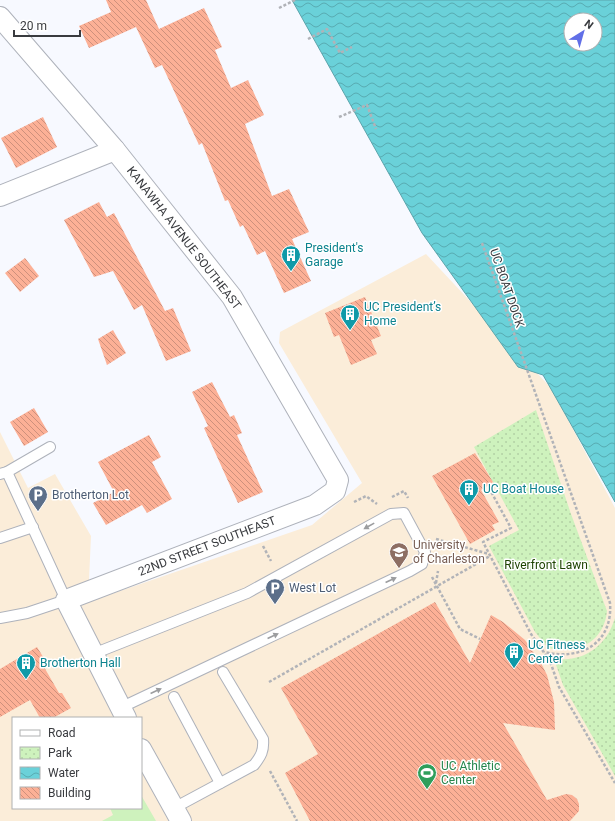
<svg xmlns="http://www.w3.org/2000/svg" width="615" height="821" viewBox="0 0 615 821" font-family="Roboto,sans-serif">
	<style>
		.education { fill: #fbedd9; fill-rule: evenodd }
		.green { fill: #cef2bd }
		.park { fill: url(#park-dots) }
		.water { fill: url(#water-waves); stroke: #5ba4ab; fill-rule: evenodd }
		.building { fill: url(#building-back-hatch) }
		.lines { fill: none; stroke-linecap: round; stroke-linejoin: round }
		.lane-casing { stroke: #aeb2bb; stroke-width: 12 }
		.street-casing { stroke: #aeb2bb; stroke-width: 22 }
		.path { stroke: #b1b3b8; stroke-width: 2.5; stroke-dasharray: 3 2; stroke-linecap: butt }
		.lane { stroke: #fff; stroke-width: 10 }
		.street { stroke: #fff; stroke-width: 20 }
		.oneway { fill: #9c9d9f }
		.labels { text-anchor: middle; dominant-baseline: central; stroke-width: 3; stroke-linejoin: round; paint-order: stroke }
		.street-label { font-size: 12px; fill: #393b3f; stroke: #fff }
		.culture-label { font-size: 12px; fill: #0d838f; stroke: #fff; text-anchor: start }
		.service-label { font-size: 12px; fill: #4e5e75; stroke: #fff; text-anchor: start }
		.education-label { font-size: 12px; fill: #785e54; stroke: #fff; text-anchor: start }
		.park-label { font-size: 12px; fill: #1d4300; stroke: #fff }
		.leisure-label { font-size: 12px; fill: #27864d; stroke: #fff; text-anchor: start }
	</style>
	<defs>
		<pattern id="park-dots" width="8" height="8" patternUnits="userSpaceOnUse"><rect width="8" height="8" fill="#cef2bd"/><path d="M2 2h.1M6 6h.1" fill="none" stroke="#b2d0a4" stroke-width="1.8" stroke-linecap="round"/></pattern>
		<pattern id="water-waves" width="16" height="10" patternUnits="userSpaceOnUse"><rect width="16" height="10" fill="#6ad1d9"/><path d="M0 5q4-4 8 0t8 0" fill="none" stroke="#58abb1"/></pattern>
		<pattern id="building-back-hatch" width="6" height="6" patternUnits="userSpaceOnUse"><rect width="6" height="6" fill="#fcb096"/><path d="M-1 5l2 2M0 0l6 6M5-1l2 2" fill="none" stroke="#cd907c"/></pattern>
	</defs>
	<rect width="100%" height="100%" fill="#f7f9ff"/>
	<path class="education" d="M426,254L551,388L615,508V821H0V432L28,488L55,474L91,536L88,602L312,525L362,483L279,343L280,332ZM13,718H141V808H13Z"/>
	<polygon class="green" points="141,795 156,821 102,821 113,815 110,808 141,808"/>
	<g class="park">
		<path d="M536,410L571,514L607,611C604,643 576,655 548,648L535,632L489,546L519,530L474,447Z"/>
		<path d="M615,618V776L563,685L554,659C584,662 606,647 615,618Z"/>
	</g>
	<path class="water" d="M292,0H615V502L543,375L518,367L422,233ZM571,20H595V44H571Z"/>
	<g class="building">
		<polygon points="106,0 146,0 159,29 204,8 222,47 215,50 231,88 248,80 264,115 245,124 272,196 289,189 309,232 292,239 311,281 284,293 265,251 257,255 243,225 240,227 228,200 225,201 202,143 199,145 162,65 155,68 136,27 89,48 79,26 111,12"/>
		<polygon points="43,117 57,147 16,168 1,138"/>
		<polygon points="99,202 107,217 114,213 165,311 173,308 191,351 166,361 142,305 134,310 113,271 94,277 64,220"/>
		<polygon points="25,258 39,276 20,292 5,273"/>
		<polygon points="365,297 381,336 371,340 377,354 351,365 339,335 334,337 325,313"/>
		<polygon points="113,330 126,353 107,365 98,339"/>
		<polygon points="212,382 230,417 234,415 242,433 237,435 263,492 238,503 204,428 208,426 192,392"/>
		<polygon points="34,408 48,432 24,446 10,422"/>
		<polygon points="149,435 161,457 152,462 172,499 147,513 142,505 106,525 93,503 114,492 98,462"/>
		<polygon points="475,453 493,482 481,490 499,522 492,525 495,530 470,544 432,476"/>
		<polygon points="435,602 470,663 491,615 503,622 525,640 541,663 547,675 554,702 555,730 503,723 547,800 566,794 572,795 577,799 579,804 579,811 570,821 310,821 285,773 318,754 281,688"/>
		<polygon points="37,647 48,665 44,667 59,693 62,693 71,708 53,718 40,718 30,700 0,717 0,669"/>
	</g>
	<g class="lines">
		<g class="lane-casing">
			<g id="lane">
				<polyline points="0,474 7,472 50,447"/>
				<polyline points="0,538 33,527"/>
				<polyline points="0,618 27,613 66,600 7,472"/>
				<polyline points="93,654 247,593 391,514 404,513 425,552 422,564 410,571 120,708"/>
				<polyline points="174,697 220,783"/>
				<path d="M174,808L254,765C261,756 264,751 263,739L223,672"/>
			</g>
		</g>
		<g class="street-casing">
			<g id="street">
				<polyline points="0,17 115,150 232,297 338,480 335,491 315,505 66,600 126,718"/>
				<polyline points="0,196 115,150"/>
				<polyline points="141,749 181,821"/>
			</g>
		</g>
		<g class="path">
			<polyline points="279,8 295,0"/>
			<polyline points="308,39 327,29 340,53 352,47"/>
			<polyline points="339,117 367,105 376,129"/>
			<path d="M482,243L610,603C613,643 581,661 544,652"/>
			<polyline points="489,488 511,528 483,542 531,634 550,661 559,687 615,783"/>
			<polyline points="392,497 404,491 408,498"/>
			<polyline points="354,502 366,496 377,504"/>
			<polyline points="436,539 489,554"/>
			<polyline points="263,546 271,561"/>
			<polyline points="432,577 460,629 480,639"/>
			<polyline points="436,583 438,571"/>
			<polyline points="269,682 490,556"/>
			<polyline points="270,771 297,821"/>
		</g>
		<use href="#lane" class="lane"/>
		<use href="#street" class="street"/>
	</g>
	<defs><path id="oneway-solid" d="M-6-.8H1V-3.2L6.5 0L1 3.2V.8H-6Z"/></defs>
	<g class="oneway">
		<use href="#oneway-solid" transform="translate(369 526) rotate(151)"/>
		<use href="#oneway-solid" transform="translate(391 580) rotate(-25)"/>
		<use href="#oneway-solid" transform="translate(273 636) rotate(-25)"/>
		<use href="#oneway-solid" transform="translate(156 691) rotate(-25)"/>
	</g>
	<defs>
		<g id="building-pin" transform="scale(1)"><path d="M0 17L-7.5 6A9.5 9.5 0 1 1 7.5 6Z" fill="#0f9aa8" stroke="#fff"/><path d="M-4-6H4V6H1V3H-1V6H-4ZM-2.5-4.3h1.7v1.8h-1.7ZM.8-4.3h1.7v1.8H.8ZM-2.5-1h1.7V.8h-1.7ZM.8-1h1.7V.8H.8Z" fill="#fff"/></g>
		<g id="parking-pin" transform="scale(1)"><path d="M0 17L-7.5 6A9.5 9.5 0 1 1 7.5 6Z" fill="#5c6f8a" stroke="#fff"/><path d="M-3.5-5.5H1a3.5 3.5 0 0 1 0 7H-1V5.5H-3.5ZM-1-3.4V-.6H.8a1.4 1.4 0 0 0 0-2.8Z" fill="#fff"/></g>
		<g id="university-pin" transform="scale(1)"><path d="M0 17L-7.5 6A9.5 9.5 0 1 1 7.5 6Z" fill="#8d6e63" stroke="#fff"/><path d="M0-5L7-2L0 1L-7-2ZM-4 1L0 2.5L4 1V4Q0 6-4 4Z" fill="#fff"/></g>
		<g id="stadium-pin" transform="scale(1)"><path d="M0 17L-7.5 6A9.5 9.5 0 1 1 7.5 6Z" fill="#2e9e5b" stroke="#fff"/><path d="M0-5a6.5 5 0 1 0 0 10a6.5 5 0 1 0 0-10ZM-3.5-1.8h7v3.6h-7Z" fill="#fff"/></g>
	</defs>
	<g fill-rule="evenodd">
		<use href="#building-pin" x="291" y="255"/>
		<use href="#building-pin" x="350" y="314"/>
		<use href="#building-pin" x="469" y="489"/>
		<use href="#parking-pin" x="38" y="495"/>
		<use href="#university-pin" x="399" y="552"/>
		<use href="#parking-pin" x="275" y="588"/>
		<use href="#building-pin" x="514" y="652"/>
		<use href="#building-pin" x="26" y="663"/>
		<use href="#stadium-pin" x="427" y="773"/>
	</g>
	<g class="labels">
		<g class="street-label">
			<text transform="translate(184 238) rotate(52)">KANAWHA AVENUE SOUTHEAST</text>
			<text transform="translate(507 288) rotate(71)">UC BOAT DOCK</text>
			<text transform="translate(207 546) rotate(-21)">22ND STREET SOUTHEAST</text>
		</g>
		<g class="culture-label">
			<text x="305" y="248">President's<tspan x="305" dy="14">Garage</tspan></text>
			<text x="364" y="307">UC President’s<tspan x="364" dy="14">Home</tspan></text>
			<text x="483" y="489">UC Boat House</text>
			<text x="528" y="645">UC Fitness<tspan x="528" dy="14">Center</tspan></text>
			<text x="40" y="663">Brotherton Hall</text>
		</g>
		<g class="service-label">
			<text x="52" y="495">Brotherton Lot</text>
			<text x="289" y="588">West Lot</text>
		</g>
		<g class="education-label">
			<text x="413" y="545">University<tspan x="413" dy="14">of Charleston</tspan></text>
		</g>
		<g class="park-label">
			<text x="546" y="565">Riverfront Lawn</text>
		</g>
		<g class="leisure-label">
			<text x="441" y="766">UC Athletic<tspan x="441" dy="14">Center</tspan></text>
		</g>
	</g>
	<rect x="12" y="717" width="130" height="92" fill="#ffffff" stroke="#b0b1b2"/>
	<rect x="20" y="730" width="20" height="6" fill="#ffffff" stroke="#b0b1b2"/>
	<text x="48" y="737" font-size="12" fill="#393b3f">Road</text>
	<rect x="20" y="747" width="20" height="12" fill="url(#park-dots)" stroke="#b0b1b2"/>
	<text x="48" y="757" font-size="12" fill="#393b3f">Park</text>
	<rect x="20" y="767" width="20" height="12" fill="url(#water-waves)" stroke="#b0b1b2"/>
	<text x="48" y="777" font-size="12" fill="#393b3f">Water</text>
	<rect x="20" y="787" width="20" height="12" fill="url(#building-back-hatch)" stroke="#b0b1b2"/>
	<text x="48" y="797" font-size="12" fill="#393b3f">Building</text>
	<g transform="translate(583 32) rotate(37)"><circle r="19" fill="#ffffff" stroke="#b0b1b2"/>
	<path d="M0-3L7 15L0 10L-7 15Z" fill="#616fe7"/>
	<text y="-6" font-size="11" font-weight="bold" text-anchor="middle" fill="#393b3f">N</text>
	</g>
	<path d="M14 30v6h66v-6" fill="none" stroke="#393b3f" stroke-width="2"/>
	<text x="20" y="30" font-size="12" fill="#393b3f" stroke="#ffffff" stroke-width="3" paint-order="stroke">20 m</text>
</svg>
